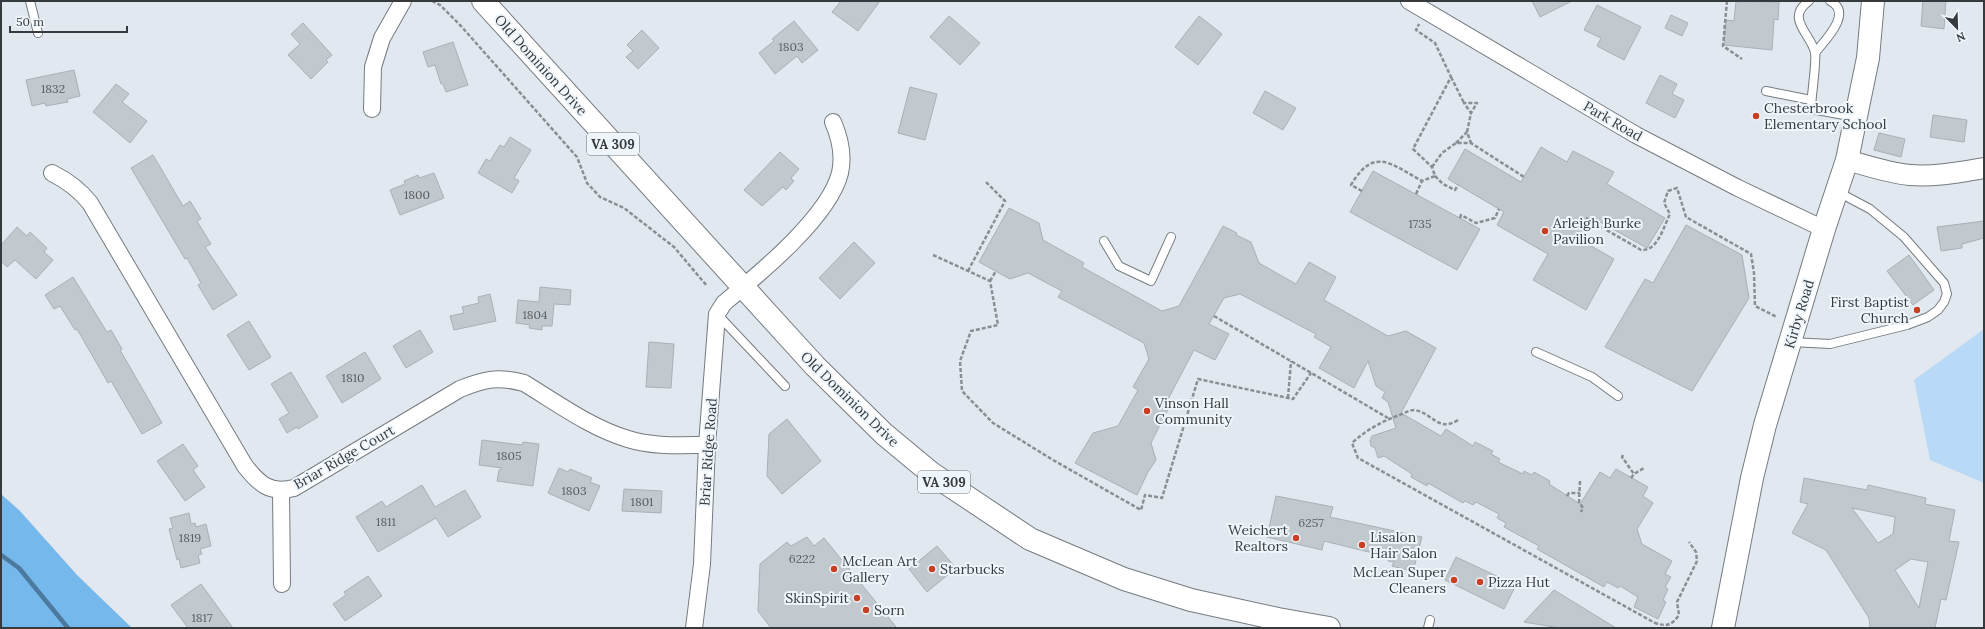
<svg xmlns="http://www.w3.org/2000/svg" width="1985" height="629" viewBox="0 0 1985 629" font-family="Lora,serif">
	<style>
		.green { fill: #b9daf6 }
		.forest { fill: #75b8ec }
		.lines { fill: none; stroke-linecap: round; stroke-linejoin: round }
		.stream { stroke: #4b7a9e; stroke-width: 4.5 }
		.building { fill: #c1c8ce; stroke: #a9b0b6; fill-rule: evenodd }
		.service-casing { stroke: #747b80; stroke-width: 10 }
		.minor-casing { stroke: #747b80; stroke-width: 18 }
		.tertiary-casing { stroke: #747b80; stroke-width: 22 }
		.secondary-casing { stroke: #747b80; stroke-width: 24 }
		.primary-casing { stroke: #747b80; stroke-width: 24 }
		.path { stroke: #8a8f93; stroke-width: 2.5; stroke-dasharray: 4 2; stroke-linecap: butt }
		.service { stroke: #fff; stroke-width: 8 }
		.minor { stroke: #fff; stroke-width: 16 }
		.tertiary { stroke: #fff; stroke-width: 20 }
		.secondary { stroke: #fff; stroke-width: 22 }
		.primary { stroke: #fff; stroke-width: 22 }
		.poi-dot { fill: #c93f23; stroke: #eef6fc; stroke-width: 1.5 }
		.labels { text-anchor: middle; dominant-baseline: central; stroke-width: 4; stroke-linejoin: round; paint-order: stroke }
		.number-label { font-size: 12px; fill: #5a5e60 }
		.shield { fill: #eef6fc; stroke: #6e7276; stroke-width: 1 }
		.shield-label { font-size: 13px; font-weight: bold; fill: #373a3c }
		.street-label { font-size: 14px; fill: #373a3c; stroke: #eef6fc }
		.poi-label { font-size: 14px; fill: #373a3c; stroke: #eef6fc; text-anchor: start }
	</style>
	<rect width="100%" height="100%" fill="#e1e8ef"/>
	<polygon class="green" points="1984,329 1984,483 1930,460 1914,380"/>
	<polygon class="forest" points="1,494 20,511 77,575 132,628 1,628"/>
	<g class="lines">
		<polyline class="stream" points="1,555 19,568 68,628"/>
	</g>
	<g class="building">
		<polygon points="841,1 880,1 858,31 832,12"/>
		<polygon points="1532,1 1572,1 1540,17"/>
		<polygon points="1736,1 1779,2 1778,20 1774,19 1772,50 1724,45 1726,20 1734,21"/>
		<polygon points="1923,1 1946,1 1944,29 1921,26"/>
		<polygon points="1597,5 1641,27 1624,60 1597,46 1601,38 1584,30"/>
		<polygon points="1671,15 1688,23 1682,36 1665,28"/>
		<polygon points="949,16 980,43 960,65 930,37"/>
		<polygon points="1199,16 1222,34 1198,65 1175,47"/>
		<polygon points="794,21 818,50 802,63 797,56 775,74 759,53 774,41 772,39"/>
		<polygon points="303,23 332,55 326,60 328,62 311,79 288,55 300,44 291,34"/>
		<polygon points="642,30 659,48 638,69 626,57 633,51 627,45"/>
		<polygon points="453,42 468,85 446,92 443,84 441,84 435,65 428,67 423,52"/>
		<polygon points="74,70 80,96 67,99 68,102 46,106 45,103 32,106 26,80"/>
		<polygon points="1660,75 1677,84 1672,94 1684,100 1675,118 1646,103"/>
		<polygon points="116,84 129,94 122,102 147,121 130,143 93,112"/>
		<polygon points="910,87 937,94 925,140 898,133"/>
		<polygon points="1265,91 1296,108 1283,130 1253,113"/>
		<polygon points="1933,115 1967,120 1964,142 1930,137"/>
		<polygon points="1879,133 1905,139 1901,157 1874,150"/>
		<polygon points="510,137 531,150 514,178 519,181 512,193 478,173 486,159 490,161 500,145 504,147"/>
		<polygon points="1541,147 1567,162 1573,151 1614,172 1607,184 1665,218 1647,248 1593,218 1581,240 1614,259 1586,310 1533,280 1548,254 1497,225 1504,212 1448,179 1465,149 1521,182"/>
		<polygon points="780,152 799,169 791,178 794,181 786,190 783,187 762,206 744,190"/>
		<polygon points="153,155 183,206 190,201 201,219 197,221 211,244 205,247 237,295 213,310 198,285 201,283 187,258 185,259 131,168"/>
		<polygon points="1373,171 1480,229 1457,270 1350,212"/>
		<polygon points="434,173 444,198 400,215 390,190 405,184 404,181 418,175 419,178"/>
		<polygon points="1009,208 1039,223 1043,240 1084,263 1082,267 1162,311 1179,306 1223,226 1237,233 1236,235 1251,242 1259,263 1296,284 1309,262 1336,277 1324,300 1388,336 1406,331 1436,348 1401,413 1441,436 1446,429 1473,446 1475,442 1493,451 1491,454 1500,459 1498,462 1523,474 1524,471 1532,475 1534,472 1550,481 1549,484 1580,504 1600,472 1610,478 1616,469 1648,487 1643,496 1653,503 1637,529 1642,544 1672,561 1665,574 1671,577 1665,587 1668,589 1663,600 1666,602 1658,619 1634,607 1638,597 1620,586 1618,588 1607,582 1604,587 1537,549 1539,546 1504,527 1506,523 1497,518 1499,514 1476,502 1473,505 1465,501 1463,503 1428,483 1427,486 1411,477 1412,474 1384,456 1378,458 1375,448 1371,446 1370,441 1372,436 1396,428 1388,402 1382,398 1385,392 1376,386 1368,361 1354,388 1319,368 1331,347 1314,337 1316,334 1240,294 1224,298 1209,324 1229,334 1215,360 1194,350 1166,403 1170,405 1151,443 1156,460 1148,472 1137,495 1075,463 1093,433 1118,426 1138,390 1133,387 1149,359 1144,343 1058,297 1062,291 1028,273 1010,279 979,262"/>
		<polygon points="1984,221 1984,238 1962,244 1962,248 1941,251 1937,227"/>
		<polygon points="1686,225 1742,255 1749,298 1692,391 1605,347 1645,279 1653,283"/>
		<polygon points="17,227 27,236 30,232 47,248 44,252 53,260 36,279 15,260 7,267 1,261 1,245"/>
		<polygon points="854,242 875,263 840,299 819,278"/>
		<polygon points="1909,255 1934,290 1913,305 1887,271"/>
		<polygon points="73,277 107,332 111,330 122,349 120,350 131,369 162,423 142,434 111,381 108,383 77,329 75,330 60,306 54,309 45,295"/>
		<polygon points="540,287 571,290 570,305 554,304 552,326 542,326 542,330 529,328 530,325 516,323 518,300 539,302"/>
		<polygon points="490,294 496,321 454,330 450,316 464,313 462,307 479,303 478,297"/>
		<polygon points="249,321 271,357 249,370 227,335"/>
		<polygon points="420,330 433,352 406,368 393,346"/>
		<polygon points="649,342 674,344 671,388 646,387"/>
		<polygon points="365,352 381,379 342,403 326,376"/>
		<polygon points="291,372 318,417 298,429 297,427 287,433 279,419 289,413 271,384"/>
		<polygon points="787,419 821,461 782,494 767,476 769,434"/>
		<polygon points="482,440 522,445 523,442 539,444 533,486 497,481 499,470 502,468 479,465"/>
		<polygon points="183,444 198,466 193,470 205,487 185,501 157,461"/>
		<polygon points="559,468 568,472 570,469 592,478 590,482 600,486 589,511 548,493"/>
		<path d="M1804,478L1867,490L1868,485L1926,498L1925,504L1955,510L1949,541L1959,542L1946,600L1941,599L1935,628H1870L1869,618L1826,550L1792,533L1808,504L1800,502ZM1852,508L1895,517L1893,534L1878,543ZM1911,559L1928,562L1919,608L1895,570Z"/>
		<polygon points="422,485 435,507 465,490 481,517 448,537 436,518 378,552 356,517 382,501 386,507"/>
		<polygon points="624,489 662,491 661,513 622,511"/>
		<polygon points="1276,496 1333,507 1330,517 1422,537 1414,568 1407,566 1407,570 1392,566 1394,562 1388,561 1389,557 1324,541 1322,550 1267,537"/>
		<polygon points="189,513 191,524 195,523 196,527 206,524 211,546 200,549 202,554 198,555 200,563 181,568 179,559 177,560 169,529 173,528 170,518"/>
		<polygon points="807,537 814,546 824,538 897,628 771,628 758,611 760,564 787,542 791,546"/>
		<polygon points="937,546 956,568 927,592 909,569"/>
		<polygon points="1456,557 1516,585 1504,609 1445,580"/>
		<polygon points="368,576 382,596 345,621 333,604 346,595 344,592"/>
		<polygon points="201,584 233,628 188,628 171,605"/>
		<polygon points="1554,590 1616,628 1560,628 1524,622"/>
	</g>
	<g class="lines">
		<g class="service-casing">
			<g id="service">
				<polyline points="30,1 38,33"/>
				<path d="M1809,1C1785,18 1810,33 1815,52C1817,61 1811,97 1811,109L1855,117"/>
				<path d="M1815,53C1824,41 1854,13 1830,1"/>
				<polyline points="1766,91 1811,100"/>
				<polyline points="1104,241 1119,266 1151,281 1171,237"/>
				<polyline points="718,315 785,386"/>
				<polyline points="1791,342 1830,344 1907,325 1928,317 1938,310 1944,302 1947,294 1944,283 1904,237 1870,209 1838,192"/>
				<polyline points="1536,352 1592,377 1618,396"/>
				<polyline points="1428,628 1430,620"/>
			</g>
		</g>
		<g class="minor-casing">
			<g id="minor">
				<polyline points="1409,1 1636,135 1738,188 1824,229"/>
				<polyline points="372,109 373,67 382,38 403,1"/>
				<path d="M52,173C68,181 79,189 90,203L245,466C259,484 270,494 294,488L460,389C485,379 498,376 524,383C557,403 591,428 628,439C653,447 681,445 707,445"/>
				<polyline points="281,490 282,584"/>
				<path d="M694,628L702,564L707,445L717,314L724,303C759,274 829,217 840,173C844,155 840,138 833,122"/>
			</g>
		</g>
		<g class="tertiary-casing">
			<path id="tertiary" d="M1847,160C1868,166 1889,173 1910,175C1935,177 1960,172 1984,168"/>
		</g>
		<g class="secondary-casing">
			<polyline id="secondary" points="1723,628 1752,478 1765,425 1824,229 1847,160 1868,58 1873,1"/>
		</g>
		<g class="primary-casing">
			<polyline id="primary" points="483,1 815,366 884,434 931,473 1030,539 1124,579 1191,600 1278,619 1329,628"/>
		</g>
		<g class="path">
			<polyline points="432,1 440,5 461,26 577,157 587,183 600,197 624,208 674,247 707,286"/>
			<polyline points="1727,1 1723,46 1742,59"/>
			<polyline points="1451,77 1464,103"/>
			<polyline points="1467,132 1471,113 1464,103 1477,103 1471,113"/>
			<polyline points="1456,143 1467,132 1471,143"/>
			<polyline points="1432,167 1442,153 1456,143 1471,143 1524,177"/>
			<polyline points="1435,176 1443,184 1455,190 1458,185"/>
			<path d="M1362,191L1351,185C1374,146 1391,164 1422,181"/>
			<polyline points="1416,194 1422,181 1435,176 1432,167 1413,149 1451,77 1435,43 1416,30 1419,24"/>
			<polyline points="1460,218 1461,215 1476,223 1495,218 1499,209"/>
			<path d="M1586,218L1641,250C1658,251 1663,228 1670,214L1664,203L1668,191L1677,188L1686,217L1751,254L1754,273L1755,306L1777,317"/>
			<polyline points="933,255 990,281 998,325 971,331 960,361 962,391 993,423 1053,460 1141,510 1145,495 1162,498 1198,379 1293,399 1311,373"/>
			<polyline points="968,271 1005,201 985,181"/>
			<polyline points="990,281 996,271"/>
			<polyline points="1214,316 1388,418"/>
			<polyline points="1288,398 1291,361"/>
			<path d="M1458,420C1438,433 1432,412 1414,410C1410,410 1406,412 1402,414C1383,421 1367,429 1352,443L1358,458L1655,623C1667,627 1672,625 1679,615L1677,602L1697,561L1696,552L1689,542"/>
			<polyline points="1623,455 1622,457 1634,474"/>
			<polyline points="1631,478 1634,474 1644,468"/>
			<polyline points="1580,481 1579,502 1583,508 1581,512"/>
			<polyline points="1567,496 1569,493 1580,493"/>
		</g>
		<use href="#service" class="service"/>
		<use href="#minor" class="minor"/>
		<use href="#tertiary" class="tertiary"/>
		<use href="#secondary" class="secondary"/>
		<use href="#primary" class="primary"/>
	</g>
	<g class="poi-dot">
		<circle cx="1756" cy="116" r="4"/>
		<circle cx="1545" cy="231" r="4"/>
		<circle cx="1917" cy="310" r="4"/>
		<circle cx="1147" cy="411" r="4"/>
		<circle cx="1296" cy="538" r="4"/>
		<circle cx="1362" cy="545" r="4"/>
		<circle cx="834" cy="569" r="4"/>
		<circle cx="932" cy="569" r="4"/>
		<circle cx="1454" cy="580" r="4"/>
		<circle cx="1480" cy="582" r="4"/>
		<circle cx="857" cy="598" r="4"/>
		<circle cx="866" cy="610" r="4"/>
	</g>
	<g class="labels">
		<g class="number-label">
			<text x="791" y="46">1803</text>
			<text x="53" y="88">1832</text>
			<text x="417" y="194">1800</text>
			<text x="1420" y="223">1735</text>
			<text x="535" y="314">1804</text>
			<text x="353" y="377">1810</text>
			<text x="509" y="455">1805</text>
			<text x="574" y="490">1803</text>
			<text x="642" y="501">1801</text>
			<text x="386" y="521">1811</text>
			<text x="1311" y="522">6257</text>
			<text x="190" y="537">1819</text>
			<text x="802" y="558">6222</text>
			<text x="202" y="617">1817</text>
		</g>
		<g class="shield">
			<rect x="587" y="133" width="52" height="22" rx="3"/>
			<rect x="918" y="471" width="52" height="22" rx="3"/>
		</g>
		<g class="shield-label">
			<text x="613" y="144">VA 309</text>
			<text x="944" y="482">VA 309</text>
		</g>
		<g class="street-label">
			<text transform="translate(541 65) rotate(48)">Old Dominion Drive</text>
			<text transform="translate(1613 121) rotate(30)">Park Road</text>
			<text transform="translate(1799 314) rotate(-73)">Kirby Road</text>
			<text transform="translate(850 399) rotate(44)">Old Dominion Drive</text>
			<text transform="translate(708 452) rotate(-86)">Briar Ridge Road</text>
			<text transform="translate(344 457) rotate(-30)">Briar Ridge Court</text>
		</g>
		<g class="poi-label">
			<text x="1764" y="108">Chesterbrook<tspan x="1764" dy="16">Elementary School</tspan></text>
			<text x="1553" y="223">Arleigh Burke<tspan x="1553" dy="16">Pavilion</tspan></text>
			<text x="1909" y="302" text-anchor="end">First Baptist<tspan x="1909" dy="16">Church</tspan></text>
			<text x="1155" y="403">Vinson Hall<tspan x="1155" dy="16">Community</tspan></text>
			<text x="1288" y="530" text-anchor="end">Weichert<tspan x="1288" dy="16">Realtors</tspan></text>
			<text x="1370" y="537">Lisalon<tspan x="1370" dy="16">Hair Salon</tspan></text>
			<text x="842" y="561">McLean Art<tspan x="842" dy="16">Gallery</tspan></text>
			<text x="940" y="569">Starbucks</text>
			<text x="1446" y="572" text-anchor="end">McLean Super<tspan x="1446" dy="16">Cleaners</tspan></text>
			<text x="1488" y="582">Pizza Hut</text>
			<text x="849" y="598" text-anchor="end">SkinSpirit</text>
			<text x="874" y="610">Sorn</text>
		</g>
	</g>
	<rect width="1985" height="629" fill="none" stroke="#373a3c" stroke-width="4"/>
	<g transform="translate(1957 28) rotate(157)" stroke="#eef6fc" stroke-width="3" paint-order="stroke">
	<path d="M0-3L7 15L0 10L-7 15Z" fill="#373a3c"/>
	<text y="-6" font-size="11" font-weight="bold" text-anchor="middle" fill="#373a3c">N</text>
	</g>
	<path d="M10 26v6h117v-6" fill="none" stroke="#373a3c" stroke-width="2"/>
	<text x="16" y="26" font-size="12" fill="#373a3c" stroke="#eef6fc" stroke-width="3" paint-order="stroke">50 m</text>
</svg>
